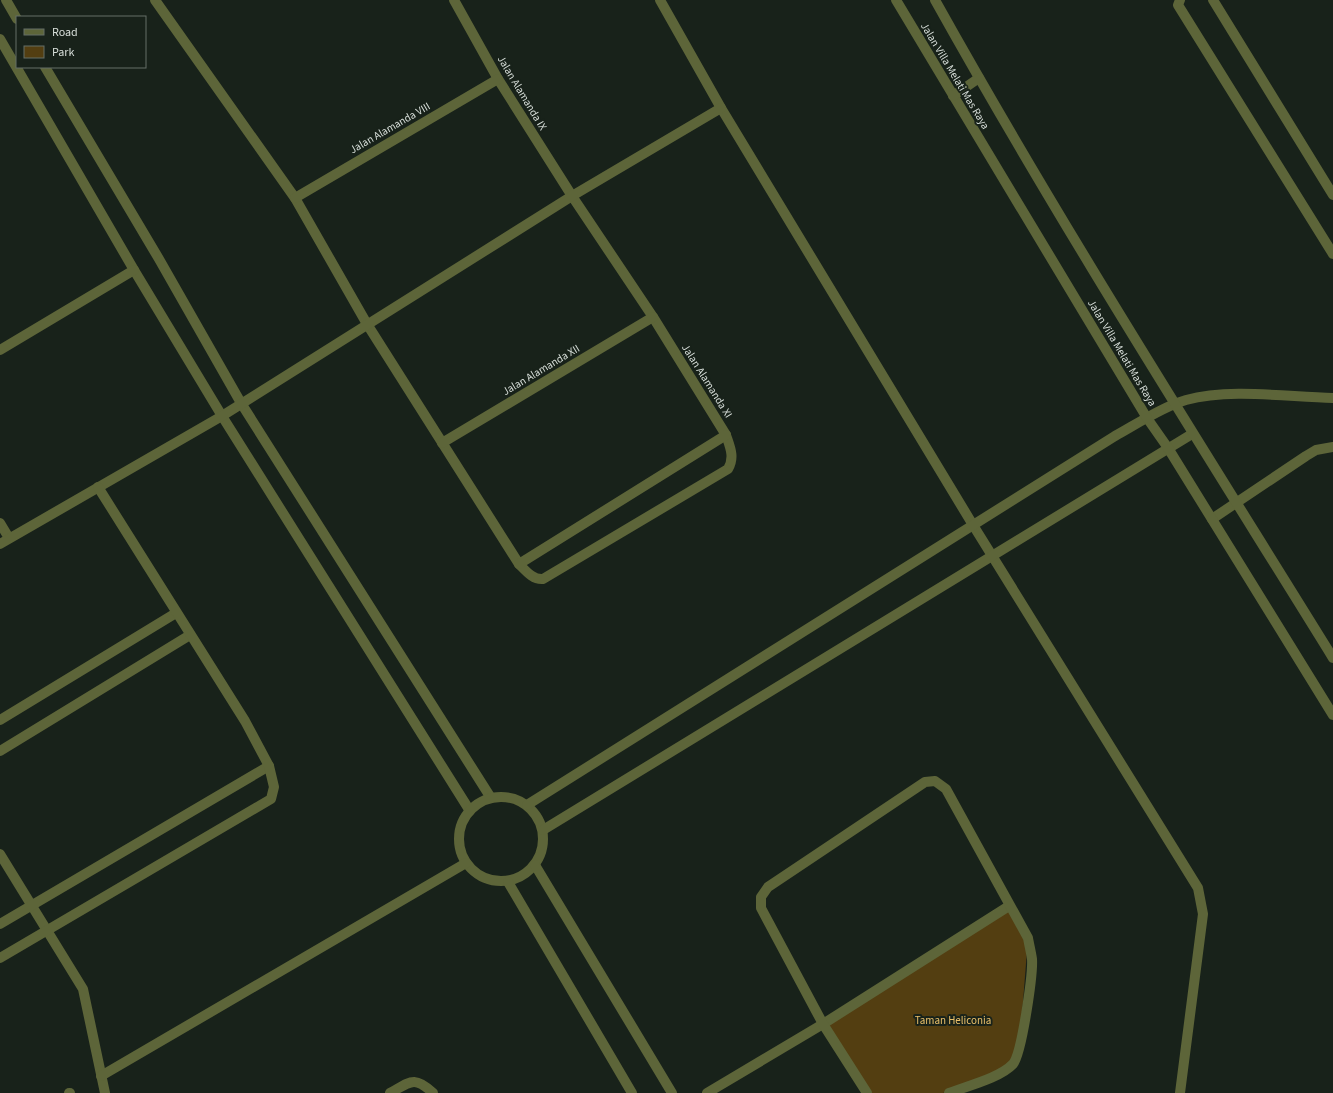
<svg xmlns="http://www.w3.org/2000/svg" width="1333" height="1093" viewBox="0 0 1333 1093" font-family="'Source Sans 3',sans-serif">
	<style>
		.green { fill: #533e11 }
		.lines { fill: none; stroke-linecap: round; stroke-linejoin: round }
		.minor { stroke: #5d6539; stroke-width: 10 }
		.tertiary { stroke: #5d6539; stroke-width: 10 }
		.labels { text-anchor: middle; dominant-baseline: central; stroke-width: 4; stroke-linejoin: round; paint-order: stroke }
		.street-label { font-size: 11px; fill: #d8dfda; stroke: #18221a }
		.park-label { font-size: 11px; fill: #ebc06a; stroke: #18221a }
	</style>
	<rect width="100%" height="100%" fill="#18221a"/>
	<polygon class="green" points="1009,906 1028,938 1019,1053 1000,1074 943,1093 867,1093 823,1024"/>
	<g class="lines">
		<g class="minor">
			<polyline points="6,0 17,19"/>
			<path d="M155,0L295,198L367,324L519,564C526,571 533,580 543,579L728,469C735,457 730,447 726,435L653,317L572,196L498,79L454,0"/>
			<polyline points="660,0 721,108 973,525 1198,888 1203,914 1180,1093"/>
			<polyline points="1180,0 1178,5 1333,254"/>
			<polyline points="1213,0 1333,195"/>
			<polyline points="0,39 134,270 222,416 470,811"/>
			<polyline points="45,67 159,259 241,403 491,798"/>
			<polyline points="295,198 498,79"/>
			<polyline points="0,350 134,270"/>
			<polyline points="442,443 653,317"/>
			<polyline points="1212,519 1306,456 1316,450 1333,447"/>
			<polyline points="0,523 9,538"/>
			<polyline points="0,544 222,416 572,196 721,108"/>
			<polyline points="519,564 726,435"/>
			<polyline points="0,720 176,613"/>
			<polyline points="0,751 190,635"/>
			<circle cx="501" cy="839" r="42"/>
			<path d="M527,805L1115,436C1135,425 1164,406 1186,400C1230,388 1287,397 1333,398"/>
			<polyline points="543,830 1192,434"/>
			<polyline points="0,854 83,989 105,1093"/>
			<polyline points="535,865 672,1093"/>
			<polyline points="508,882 632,1093"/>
			<polyline points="0,924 269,766"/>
			<polyline points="0,958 271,799 274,787 269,766 245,721 98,487"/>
			<polyline points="101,1076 466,863"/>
			<polyline points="69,1093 70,1093"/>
			<path d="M390,1093C410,1082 414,1075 433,1093"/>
			<polyline points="707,1093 823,1024 1009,906"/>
			<path d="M867,1093L823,1024L761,908V897L768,887L925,782L935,781L946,789L1028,938C1029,944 1031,952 1032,959C1033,974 1022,1053 1013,1064C1000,1078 967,1086 949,1093"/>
		</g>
		<g class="tertiary">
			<polyline points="896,0 1147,418 1168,448 1333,715"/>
			<path d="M935,0C1060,224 1198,440 1333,658"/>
			<polyline points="953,96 979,78"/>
		</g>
	</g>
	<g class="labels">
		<g class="street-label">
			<text transform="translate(955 76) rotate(59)">Jalan Villa Melati Mas Raya</text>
			<text transform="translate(522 93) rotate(59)">Jalan Alamanda IX</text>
			<text transform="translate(390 128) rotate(-30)">Jalan Alamanda VIII</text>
			<text transform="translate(1122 353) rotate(59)">Jalan Villa Melati Mas Raya</text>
			<text transform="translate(541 370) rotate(-31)">Jalan Alamanda XII</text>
			<text transform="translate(707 381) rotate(58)">Jalan Alamanda XI</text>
		</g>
		<g class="park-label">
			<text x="953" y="1020">Taman Heliconia</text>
		</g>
	</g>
	<rect x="16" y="16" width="130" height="52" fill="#18221a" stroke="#656e67"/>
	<rect x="24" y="29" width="20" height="6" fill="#5d6539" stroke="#656e67"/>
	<text x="52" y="36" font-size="12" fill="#d8dfda">Road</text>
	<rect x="24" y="46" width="20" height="12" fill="#533e11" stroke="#656e67"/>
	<text x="52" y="56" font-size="12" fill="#d8dfda">Park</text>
</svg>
